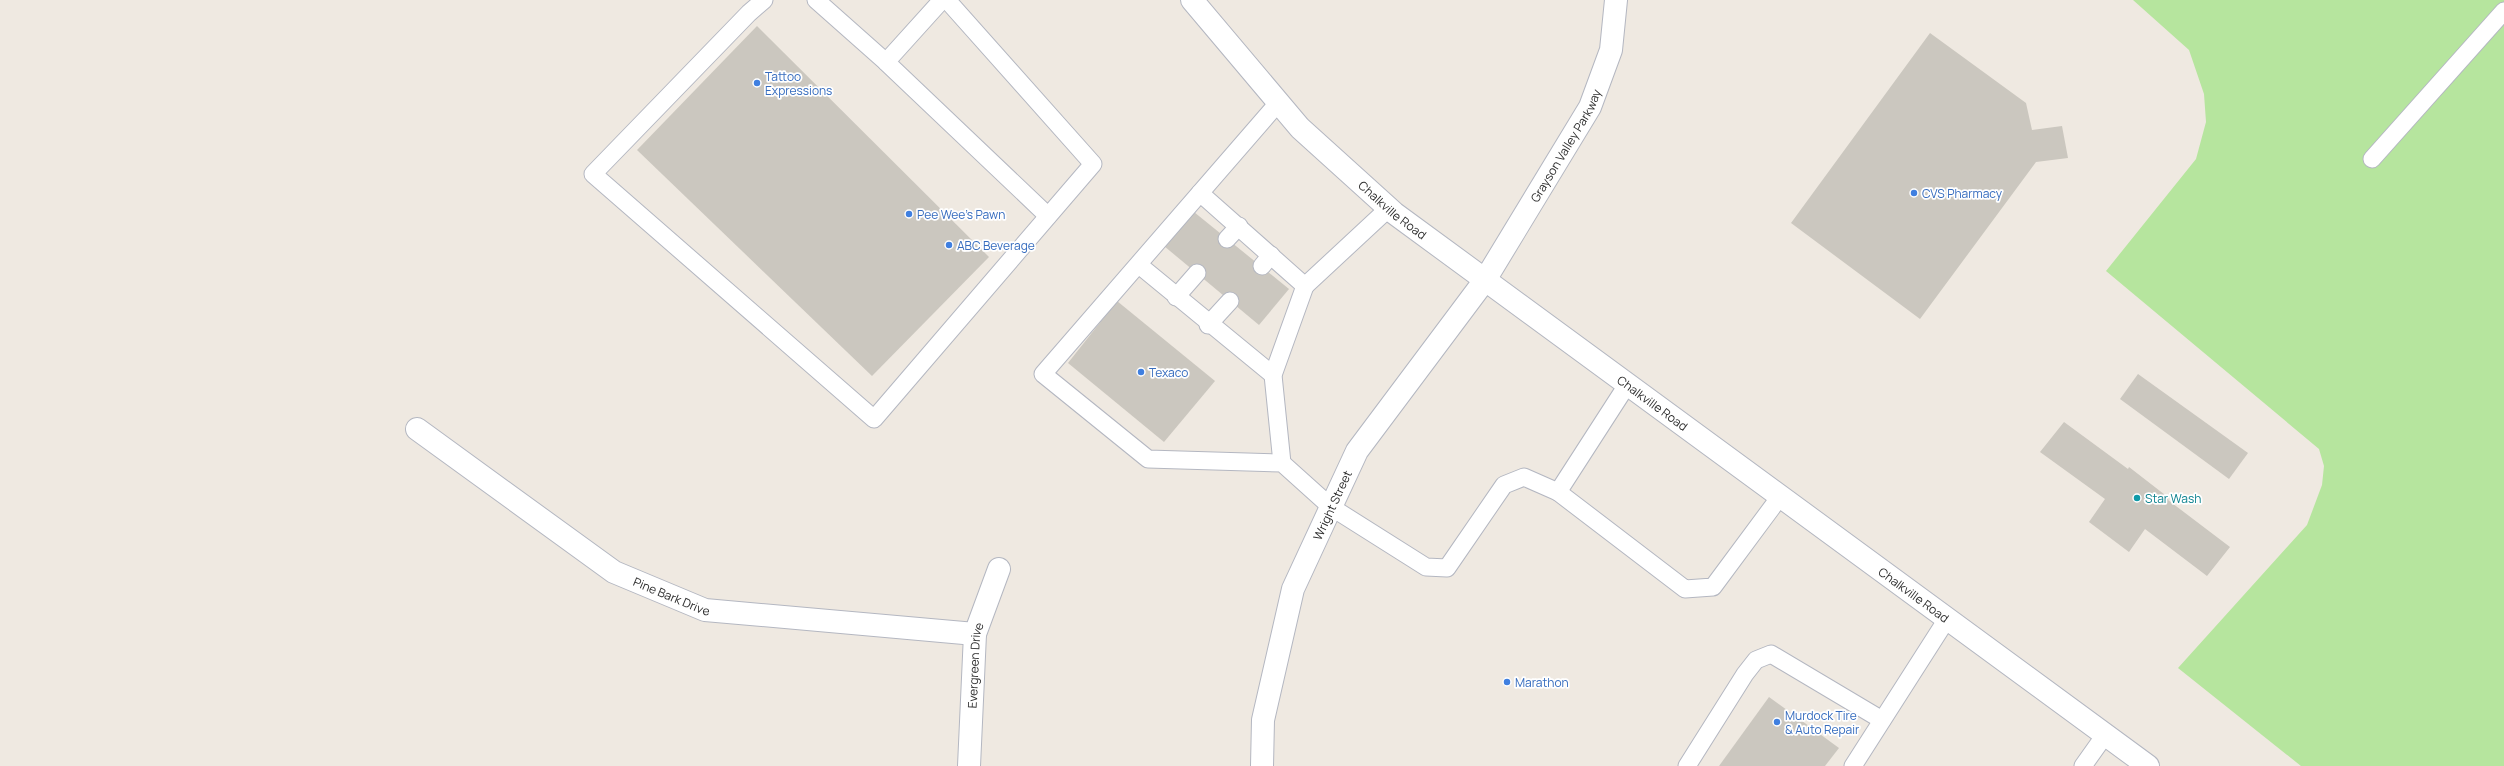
<svg xmlns="http://www.w3.org/2000/svg" width="2504" height="766" viewBox="0 0 2504 766" font-family="Manrope,sans-serif">
	<style>
		.green { fill: #b6e59e }
		.building { fill: #cbc7bf }
		.lines { fill: none; stroke-linecap: round; stroke-linejoin: round }
		.service-casing { stroke: #b4b7c1; stroke-width: 19 }
		.minor-casing { stroke: #b4b7c1; stroke-width: 24 }
		.secondary-casing { stroke: #b4b7c1; stroke-width: 24 }
		.service { stroke: #fff; stroke-width: 17 }
		.minor { stroke: #fff; stroke-width: 22 }
		.secondary { stroke: #fff; stroke-width: 22 }
		.shop-dot { fill: #3f7fe0; stroke: #fff; stroke-width: 1.5 }
		.culture-dot { fill: #0f9aa8; stroke: #fff; stroke-width: 1.5 }
		.labels { text-anchor: middle; dominant-baseline: central; stroke-width: 3.5; stroke-linejoin: round; paint-order: stroke }
		.shop-label { font-size: 12px; fill: #366cbe; stroke: #fff; text-anchor: start }
		.street-label { font-size: 12px; fill: #2e2e2e; stroke: #fff }
		.culture-label { font-size: 12px; fill: #0d838f; stroke: #fff; text-anchor: start }
	</style>
	<rect width="100%" height="100%" fill="#efe9e1"/>
	<polygon class="green" points="2133,0 2504,0 2504,766 2301,766 2178,668 2307,525 2322,485 2324,466 2319,449 2106,271 2196,159 2206,122 2204,94 2189,50"/>
	<g class="building">
		<polygon points="757,26 989,257 872,376 637,150"/>
		<polygon points="1930,33 2026,103 2032,130 2062,126 2068,158 2036,162 1920,319 1791,223"/>
		<polygon points="1194,212 1289,289 1259,325 1164,246"/>
		<polygon points="1117,301 1215,381 1164,442 1068,363"/>
		<polygon points="2138,374 2248,453 2229,479 2120,399"/>
		<polygon points="2064,422 2128,469 2129,467 2169,498 2168,500 2230,547 2207,576 2145,529 2129,552 2089,522 2105,499 2040,452"/>
		<polygon points="1769,697 1839,748 1825,766 1719,766"/>
	</g>
	<g class="lines">
		<g class="service-casing">
			<g id="service">
				<polyline points="764,0 749,13 593,174 874,419 1093,164 947,0"/>
				<polyline points="816,0 886,62"/>
				<polyline points="942,0 886,62 1048,216"/>
				<polyline points="1278,103 1043,374 1148,459 1282,463 1331,507 1426,567 1447,568 1504,485 1524,477 1558,492"/>
				<polyline points="2372,159 2504,11"/>
				<polyline points="1200,193 1305,286 1389,208"/>
				<polyline points="1227,239 1239,226"/>
				<polyline points="1139,265 1273,375"/>
				<polyline points="1262,266 1271,255"/>
				<polyline points="1176,297 1197,273"/>
				<polyline points="1208,325 1230,301"/>
				<polyline points="1627,385 1558,492 1685,589 1713,587 1779,498"/>
				<polyline points="1282,463 1273,375 1305,286"/>
				<polyline points="1687,766 1745,674 1756,660 1771,654 1882,720"/>
				<polyline points="1853,766 1947,619"/>
				<polyline points="2083,766 2105,735"/>
			</g>
		</g>
		<g class="minor-casing">
			<g id="minor">
				<path id="s1" d="M417,429L614,572L705,610L975,634"/>
				<path id="s2" d="M969,766L975,634L999,569"/>
				<path id="s3" d="M1262,766L1263,720L1293,589L1331,507L1357,451L1485,280L1590,107L1611,50L1616,0"/>
			</g>
		</g>
		<g class="secondary-casing">
			<g id="secondary">
				<path id="s4" d="M1192,0L1300,128L1394,213L2148,766"/>
			</g>
		</g>
		<use href="#service" class="service"/>
		<use href="#minor" class="minor"/>
		<use href="#secondary" class="secondary"/>
	</g>
	<g class="shop-dot">
		<circle cx="757" cy="83" r="4"/>
		<circle cx="1914" cy="193" r="4"/>
		<circle cx="909" cy="214" r="4"/>
		<circle cx="949" cy="245" r="4"/>
		<circle cx="1141" cy="372" r="4"/>
		<circle cx="1507" cy="682" r="4"/>
		<circle cx="1777" cy="722" r="4"/>
	</g>
	<circle class="culture-dot" cx="2137" cy="498" r="4"/>
	<g class="labels">
		<g class="shop-label">
			<text x="765" y="76">Tattoo<tspan x="765" dy="14">Expressions</tspan></text>
			<text x="1922" y="193">CVS Pharmacy</text>
			<text x="917" y="214">Pee Wee's Pawn</text>
			<text x="957" y="245">ABC Beverage</text>
			<text x="1149" y="372">Texaco</text>
			<text x="1515" y="682">Marathon</text>
			<text x="1785" y="715">Murdock Tire<tspan x="1785" dy="14">&amp; Auto Repair</tspan></text>
		</g>
		<g class="street-label">
			<text stroke="none"><textPath href="#s3" startOffset="703">Grayson Valley Parkway</textPath></text>
			<text stroke="none"><textPath href="#s4" startOffset="291">Chalkville Road</textPath></text>
			<text stroke="none"><textPath href="#s4" startOffset="615">Chalkville Road</textPath></text>
			<text stroke="none"><textPath href="#s3" startOffset="273">Wright Street</textPath></text>
			<text stroke="none"><textPath href="#s1" startOffset="306">Pine Bark Drive</textPath></text>
			<text stroke="none"><textPath href="#s4" startOffset="939">Chalkville Road</textPath></text>
			<text stroke="none"><textPath href="#s2" startOffset="101">Evergreen Drive</textPath></text>
		</g>
		<g class="culture-label">
			<text x="2145" y="498">Star Wash</text>
		</g>
	</g>
</svg>
